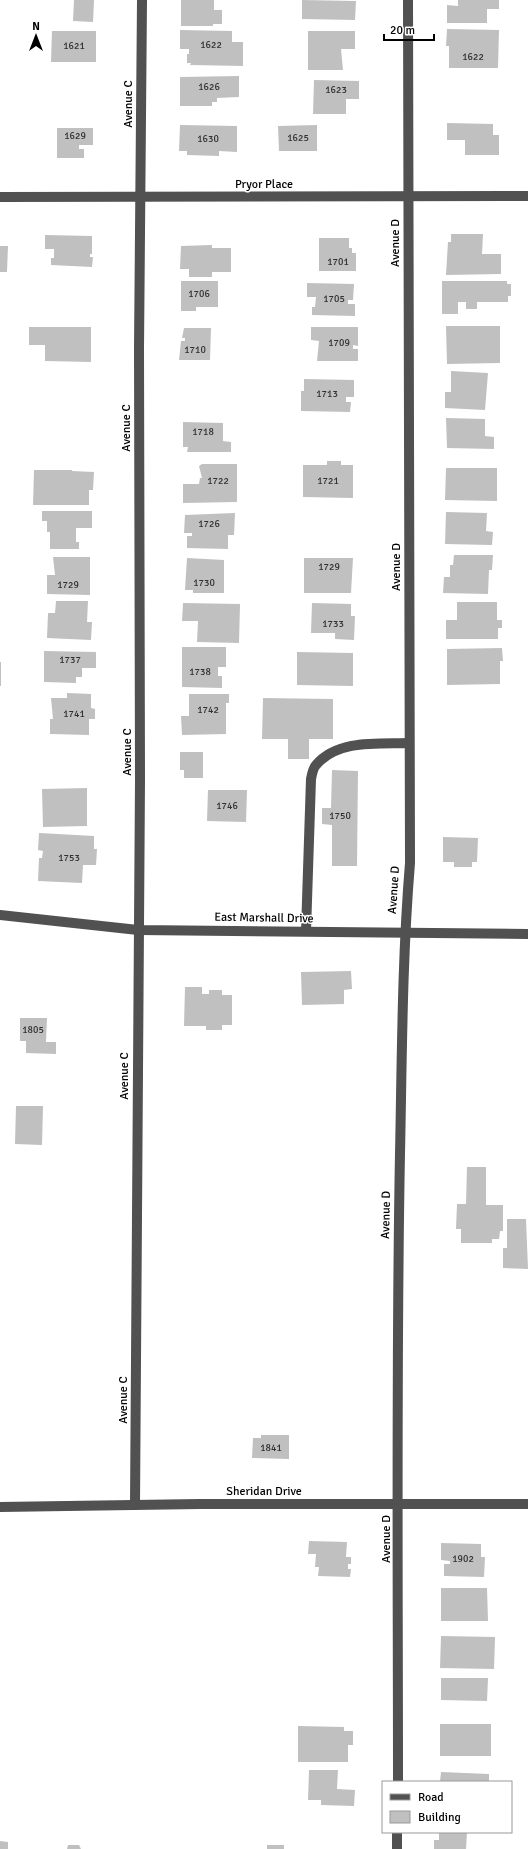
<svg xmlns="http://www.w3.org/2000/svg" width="528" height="1849" viewBox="0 0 528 1849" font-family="Signika,sans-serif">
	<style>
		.building { fill: #c0c0c0 }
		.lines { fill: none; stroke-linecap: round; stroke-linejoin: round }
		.minor { stroke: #515151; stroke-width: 10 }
		.labels { text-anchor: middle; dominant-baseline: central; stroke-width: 3; stroke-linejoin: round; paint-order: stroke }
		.number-label { font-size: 10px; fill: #303030 }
		.street-label { font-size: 12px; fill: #000; stroke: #fff }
	</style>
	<rect width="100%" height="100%" fill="#fff"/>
	<g class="building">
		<polygon points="74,0 94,0 93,22 73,21"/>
		<polygon points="181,0 214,0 214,10 222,10 222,24 213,24 213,26 181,26"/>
		<polygon points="302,0 356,1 355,20 302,19"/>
		<polygon points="458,0 499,0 499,9 487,9 487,23 447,23 447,5 458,6"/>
		<polygon points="447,29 499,30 498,68 449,68 449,46 446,46"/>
		<polygon points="180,30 232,31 232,42 243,42 243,66 190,65 191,63 187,63 187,54 189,54 189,49 180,49"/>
		<polygon points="52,31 96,31 96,62 51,62"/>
		<polygon points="308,31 355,31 355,49 341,49 343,70 308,70"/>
		<polygon points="239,76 239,97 217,98 217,102 212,102 212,106 180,106 180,77"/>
		<polygon points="314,80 359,81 359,99 346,99 346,114 313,114"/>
		<polygon points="447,123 493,124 493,135 499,135 499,155 465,155 465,140 447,140"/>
		<polygon points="180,125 237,126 237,152 219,151 219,156 187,155 187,151 179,151"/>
		<polygon points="317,125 317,151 279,151 278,126"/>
		<polygon points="57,128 93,128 93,145 79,145 79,149 84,149 84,158 57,158"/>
		<polygon points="451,234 483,234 482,254 501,254 501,274 446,275 448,242 451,242"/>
		<polygon points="45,235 92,236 92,254 90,254 90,257 93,257 92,267 51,265 51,258 54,258 54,249 45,249"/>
		<polygon points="319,238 349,238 349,248 352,248 352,253 356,253 356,271 319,271"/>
		<polygon points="212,245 212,248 231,248 231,272 212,272 212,277 189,277 189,269 180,269 181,246"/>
		<polygon points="0,246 8,246 7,272 0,272"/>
		<polygon points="181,281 218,281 218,307 196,307 196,311 181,311"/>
		<polygon points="442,281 507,281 507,284 511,284 511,296 508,296 508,302 477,302 477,309 466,309 466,302 458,302 458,314 442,314"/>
		<polygon points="307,283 354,284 353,300 348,300 348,304 355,304 355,316 312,315 312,307 315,307 316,297 307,297"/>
		<polygon points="446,326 500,326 500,363 447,364"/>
		<polygon points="29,327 91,327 91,362 45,361 45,345 29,345"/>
		<polygon points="311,327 358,327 358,346 353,345 353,349 358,349 358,361 317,361 319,341 311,340"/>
		<polygon points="184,328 211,328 210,360 179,360 181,341 185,341 185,338 182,338"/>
		<polygon points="451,371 488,373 485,410 445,408 445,392 451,392"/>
		<polygon points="304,379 354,380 354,397 346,397 346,402 351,402 350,412 301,411 301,391 304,391"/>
		<polygon points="446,418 485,419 485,436 494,437 494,449 447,448"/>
		<polygon points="183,422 223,423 223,441 231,442 231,452 187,452 188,447 183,447"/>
		<polygon points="327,461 341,461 341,465 353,465 353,498 303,497 303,465 327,465"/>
		<polygon points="202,464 237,464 237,502 183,503 183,484 199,484 200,478 202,478 199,466"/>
		<polygon points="446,468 497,468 497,501 445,500"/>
		<polygon points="34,470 72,470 72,471 94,472 93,490 89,490 89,505 33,505"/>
		<polygon points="42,511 92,511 92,528 76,528 76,542 79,542 79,549 50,549 50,532 47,532 47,521 42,521"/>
		<polygon points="446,512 487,513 486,531 493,532 492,545 445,544"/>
		<polygon points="235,513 234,535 228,535 228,549 187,548 187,536 192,536 192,533 184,533 185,515"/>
		<polygon points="454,555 493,555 492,570 489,570 488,594 443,593 444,577 450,577 450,565 453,565"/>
		<polygon points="53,557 90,557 90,595 47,594 47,575 55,575"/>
		<polygon points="187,558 224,560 224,593 193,593 193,590 185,590"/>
		<polygon points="304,558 353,558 351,593 304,593"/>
		<polygon points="56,601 88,601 87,622 92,622 91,640 47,638 48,613 55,613"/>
		<polygon points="457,602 497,602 497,620 502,620 502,628 498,628 498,639 446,639 446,620 457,620"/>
		<polygon points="183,603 240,604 239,643 197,642 198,621 182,621"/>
		<polygon points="312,603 351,604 351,616 355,616 354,640 335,639 335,633 311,633"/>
		<polygon points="182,647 226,647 226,667 218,667 218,676 222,676 222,688 182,687"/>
		<polygon points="502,648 503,661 500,661 500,684 447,685 447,649"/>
		<polygon points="44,651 96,652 96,668 82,668 82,677 76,677 76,683 44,682"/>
		<polygon points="297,652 353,653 353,686 297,685"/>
		<rect x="0" y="662" width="1" height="24"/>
		<polygon points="67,693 91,694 91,708 95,709 95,719 89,719 89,735 50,734 50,719 53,719 51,698 67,698"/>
		<polygon points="189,694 229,694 229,703 226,703 226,734 182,735 181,716 189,716"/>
		<polygon points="263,698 333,699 333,739 309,739 309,759 288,759 288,739 262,739"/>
		<polygon points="180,752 203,752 203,778 184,778 184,770 180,770"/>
		<polygon points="332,770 358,771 357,866 332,866 332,825 322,824 322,808 331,808"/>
		<polygon points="87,788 87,826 43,827 42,789"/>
		<polygon points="208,790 247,790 246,822 207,821"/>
		<polygon points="39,833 94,836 94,849 97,849 96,865 83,865 82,883 38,881 39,858 42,858 43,851 38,850"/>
		<polygon points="443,837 478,838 477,862 472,862 472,867 454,867 454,862 443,862"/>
		<polygon points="351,971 352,989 344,990 344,1004 302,1005 301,972"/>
		<polygon points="185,987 202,987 202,994 209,994 209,990 222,990 222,995 232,995 232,1025 222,1025 222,1030 206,1030 206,1026 184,1026"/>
		<polygon points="20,1018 47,1018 46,1042 56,1042 56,1054 26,1053 26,1041 20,1041"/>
		<polygon points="16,1106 43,1106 42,1145 15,1144"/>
		<polygon points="467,1167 486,1167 486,1205 503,1205 503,1231 500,1231 499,1239 492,1239 492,1243 461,1243 461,1229 456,1229 457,1204 466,1204"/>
		<polygon points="507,1219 526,1219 528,1269 503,1268 503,1248 507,1248"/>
		<polygon points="261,1435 289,1435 289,1459 252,1458 253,1438 261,1438"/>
		<polygon points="309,1541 347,1542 346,1557 351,1557 351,1564 348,1564 348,1569 351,1569 350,1577 318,1576 319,1567 315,1567 316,1554 308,1554"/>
		<polygon points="441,1543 481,1544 481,1557 485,1557 484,1577 444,1576 444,1564 450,1564 450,1561 441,1560"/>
		<polygon points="441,1588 487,1588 488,1621 441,1621"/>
		<polygon points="441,1636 495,1637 494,1669 440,1668"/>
		<polygon points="441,1678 488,1678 487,1701 441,1700"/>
		<rect x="440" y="1724" width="51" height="32"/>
		<polygon points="298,1726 344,1727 344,1731 353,1731 353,1745 348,1745 348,1762 298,1762"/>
		<polygon points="309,1770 338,1770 337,1789 355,1790 354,1806 321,1805 321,1800 308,1800"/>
		<polygon points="441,1772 489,1774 489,1782 440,1782"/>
		<polygon points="439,1832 467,1832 466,1849 434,1849 434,1840 439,1840"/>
		<polygon points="0,1841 8,1842 8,1849 0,1849"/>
		<polygon points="68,1845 79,1845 81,1849 67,1849"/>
		<rect x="267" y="1845" width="17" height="4"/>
	</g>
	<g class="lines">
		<g class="minor">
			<polyline points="0,197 528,196"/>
			<polyline points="0,915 138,930 528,934"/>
			<path d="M306,931L311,779C312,774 313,768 316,765C338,739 379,744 409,743"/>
			<polyline points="135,1505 140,780 139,349 142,0"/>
			<polyline points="0,1507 200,1504 528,1504"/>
			<path d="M398,1782C398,1573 396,1363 400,1154C402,1057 402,960 410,863L408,0"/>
			<polyline points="397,1849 397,1832"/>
		</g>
	</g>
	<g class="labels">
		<g class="number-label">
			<text x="211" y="45">1622</text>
			<text x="74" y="46">1621</text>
			<text x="473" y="57">1622</text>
			<text x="209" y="87">1626</text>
			<text x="336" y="90">1623</text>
			<text x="75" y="136">1629</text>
			<text x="298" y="138">1625</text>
			<text x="208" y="139">1630</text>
			<text x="338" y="262">1701</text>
			<text x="199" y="294">1706</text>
			<text x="334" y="299">1705</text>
			<text x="339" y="343">1709</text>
			<text x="195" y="350">1710</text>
			<text x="327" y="394">1713</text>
			<text x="203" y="432">1718</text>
			<text x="218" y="481">1722</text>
			<text x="328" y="481">1721</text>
			<text x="209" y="524">1726</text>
			<text x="329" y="567">1729</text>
			<text x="204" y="583">1730</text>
			<text x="68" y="585">1729</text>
			<text x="333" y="624">1733</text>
			<text x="70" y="660">1737</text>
			<text x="200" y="672">1738</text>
			<text x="208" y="710">1742</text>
			<text x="74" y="714">1741</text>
			<text x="227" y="806">1746</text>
			<text x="340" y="816">1750</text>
			<text x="69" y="858">1753</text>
			<text x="33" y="1030">1805</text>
			<text x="271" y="1448">1841</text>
			<text x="463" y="1559">1902</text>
		</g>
		<g class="street-label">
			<text transform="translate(128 104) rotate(-90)">Avenue C</text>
			<text x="264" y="184">Pryor Place</text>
			<text transform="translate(395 243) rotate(-90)">Avenue D</text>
			<text transform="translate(126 428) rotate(-90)">Avenue C</text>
			<text transform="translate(396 567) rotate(-90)">Avenue D</text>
			<text transform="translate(127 752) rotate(-90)">Avenue C</text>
			<text transform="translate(394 890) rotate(-86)">Avenue D</text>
			<text transform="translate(264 918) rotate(1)">East Marshall Drive</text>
			<text transform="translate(124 1076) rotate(-90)">Avenue C</text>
			<text transform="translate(386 1215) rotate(-89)">Avenue D</text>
			<text transform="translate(123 1400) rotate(-90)">Avenue C</text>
			<text x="264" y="1491">Sheridan Drive</text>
			<text transform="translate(386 1539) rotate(-90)">Avenue D</text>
		</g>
	</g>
	<rect x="382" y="1781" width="130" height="52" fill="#ffffff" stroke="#999999"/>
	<rect x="390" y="1794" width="20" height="6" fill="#515151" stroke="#999999"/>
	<text x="418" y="1801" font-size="12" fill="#000000">Road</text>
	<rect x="390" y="1811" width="20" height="12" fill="#c0c0c0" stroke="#999999"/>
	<text x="418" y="1821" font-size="12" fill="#000000">Building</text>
	<g transform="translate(36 36)" stroke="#ffffff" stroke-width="3" paint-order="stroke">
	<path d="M0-3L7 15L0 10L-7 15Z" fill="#000000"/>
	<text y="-6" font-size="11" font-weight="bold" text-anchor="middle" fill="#000000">N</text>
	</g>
	<path d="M384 34v6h50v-6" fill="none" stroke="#000000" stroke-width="2"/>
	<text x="390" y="34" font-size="12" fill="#000000" stroke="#ffffff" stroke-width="3" paint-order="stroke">20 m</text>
</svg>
